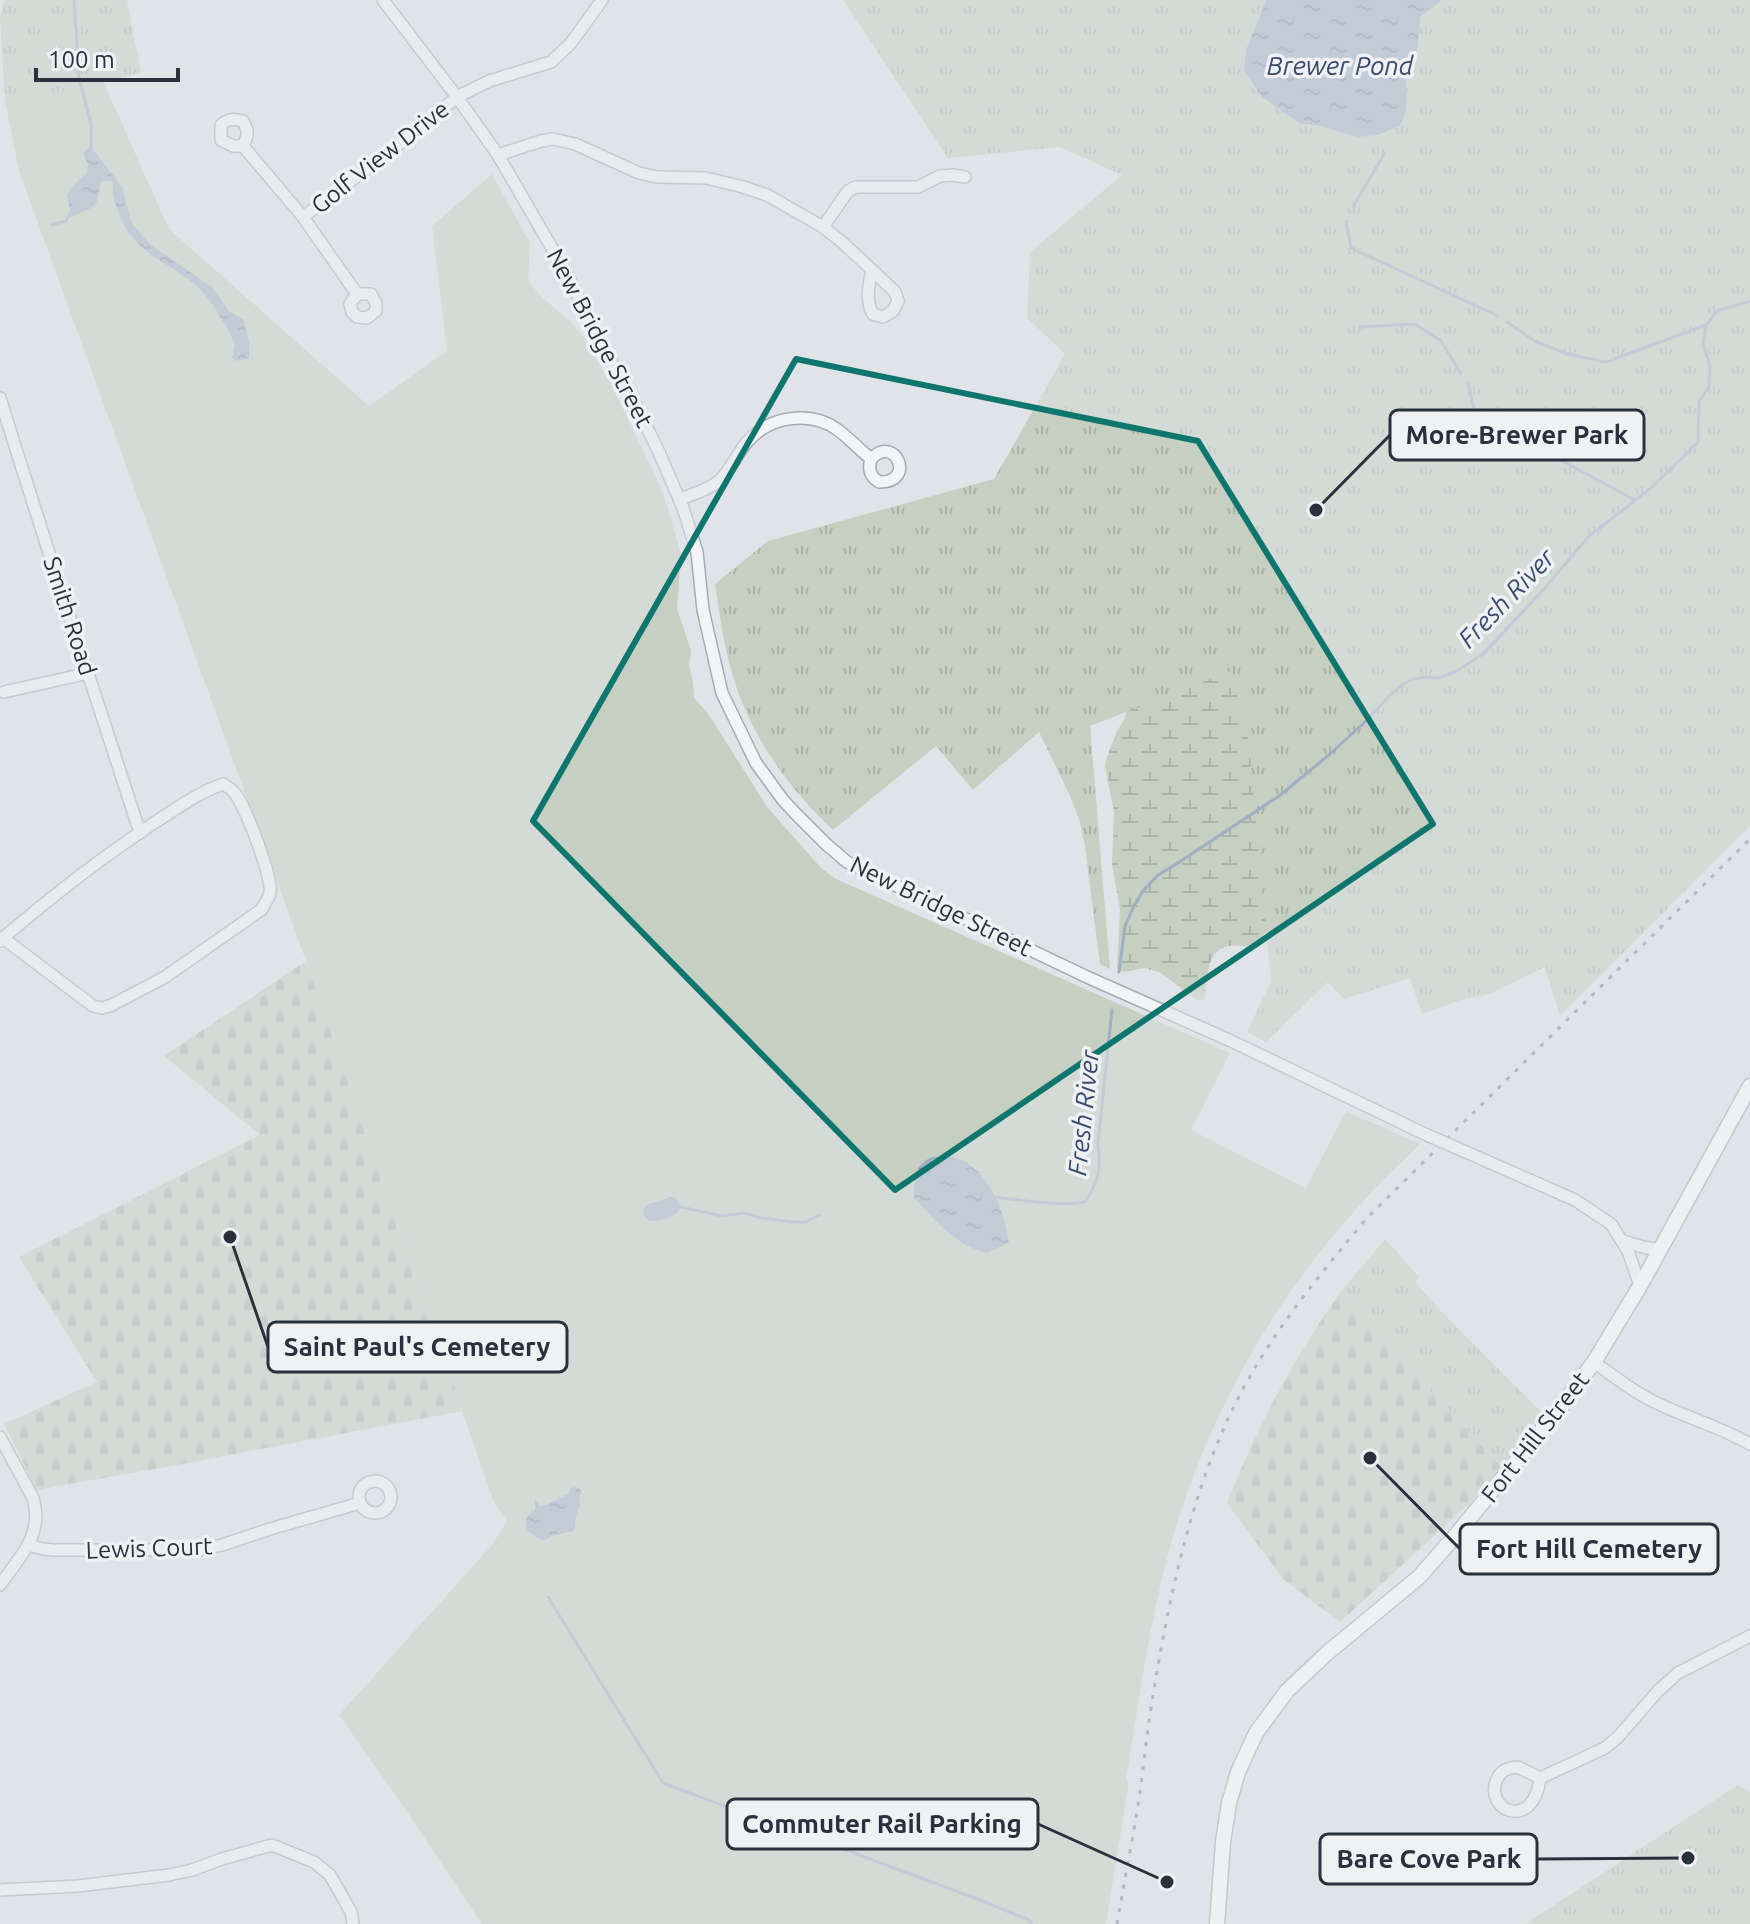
<svg xmlns="http://www.w3.org/2000/svg" width="1750" height="1924" viewBox="0 0 1750 1924" font-family="Ubuntu,sans-serif">
	<style>
		.grass { fill: #c5d0c3 }
		.wetland { fill: url(#wetland-marsh) }
		.cemetery { fill: url(#cemetery-stones) }
		.park { fill: url(#park-tufts) }
		.water { fill: url(#water-ripples) }
		.lines { fill: none; stroke-linecap: round; stroke-linejoin: round }
		.stream { stroke: #a0adc3; stroke-width: 3 }
		.river { stroke: #a0adc3; stroke-width: 18 }
		.minor-casing { stroke: #a6aab1; stroke-width: 14 }
		.major-casing { stroke: #a1a6b2; stroke-width: 17 }
		.minor { stroke: #f3f4f6; stroke-width: 11 }
		.major { stroke: #fff; stroke-width: 14 }
		.rail { stroke: #7c818f; stroke-width: 3; stroke-dasharray: 4 8; stroke-linecap: butt }
		.minor-bridge-casing { stroke: #a6aab1; stroke-width: 14; stroke-linecap: butt }
		.minor-bridge { stroke: #f3f4f6; stroke-width: 11 }
		.marked { fill: none; stroke: #0f766e; stroke-width: 6; stroke-linejoin: round }
		.labels { text-anchor: middle; dominant-baseline: central; stroke-width: 7; stroke-linejoin: round; paint-order: stroke }
		.street-label { font-size: 24px; fill: #2b303d; stroke: #f0f1f5 }
		.water-label { font-size: 26px; font-style: italic; fill: #3a4b6c; stroke: #f0f1f5 }
		.leader { fill: none; stroke: #2b303d; stroke-width: 3 }
		.callout-dot { fill: #2b303d; stroke: #f0f1f5; stroke-width: 3 }
		.callout { fill: #f0f1f5; stroke: #2b303d; stroke-width: 3 }
		.callout-label { font-size: 26px; text-anchor: middle; font-weight: bold; fill: #2b303d }
	</style>
	<defs>
		<pattern id="wetland-marsh" width="20" height="14" patternUnits="userSpaceOnUse" patternTransform="scale(2)"><rect width="20" height="14" fill="#c5d0c3"/><path d="M1 5h8M5 5V1M11 12h8M15 12V8" fill="none" stroke="#a9b3a8"/></pattern>
		<pattern id="cemetery-stones" width="16" height="16" patternUnits="userSpaceOnUse" patternTransform="scale(2)"><rect width="16" height="16" fill="#c5d0c3"/><path d="M2 7V4a2 2 0 0 1 4 0v3zM10 15v-3a2 2 0 0 1 4 0v3z" fill="#a9b3a8"/></pattern>
		<pattern id="park-tufts" width="24" height="20" patternUnits="userSpaceOnUse" patternTransform="scale(2)"><rect width="24" height="20" fill="#c5d0c3"/><path d="M3 7l-1-3M5 7V3M7 7l1-3M15 17l-1-3M17 17v-4M19 17l1-3" fill="none" stroke="#a9b3a8"/></pattern>
		<pattern id="water-ripples" width="26" height="14" patternUnits="userSpaceOnUse" patternTransform="scale(2)"><rect width="26" height="14" fill="#a0adc3"/><path d="M2 4q2-2 4 0t4 0M15 11q2-2 4 0t4 0" fill="none" stroke="#838da0"/></pattern>
	</defs>
	<rect width="100%" height="100%" fill="#e0e3e8"/>
	<path class="grass" d="M103,81L169,229L369,406L447,351L432,226L492,174L530,243L528,277L531,285L544,299L572,323L582,335L612,386L656,477L666,502L681,554L677,608L691,651L689,666L693,682L694,698L707,712L768,808L821,868L836,879L1230,1053L1191,1130L1306,1188L1346,1111L1420,1144C1397,1167 1373,1189 1352,1214C1267,1309 1205,1424 1170,1547C1149,1623 1139,1702 1126,1780L1129,1782L1106,1924H482L408,1813L339,1715L492,1545L507,1521L493,1500L306,961L19,171L5,101L80,88Z"/>
	<path class="wetland" d="M1233,641L1248,717L1272,927C1265,932 1261,940 1254,943C1245,948 1238,945 1229,946C1204,950 1208,982 1205,999L1198,1001L1161,973L1145,968L1124,972L1117,968L1120,909L1112,865L1114,812L1105,767L1106,760L1117,731L1124,720L1130,700Z"/>
	<g class="cemetery">
		<polygon points="306,961 462,1411 167,1467 56,1486 37,1491 4,1424 97,1382 19,1257 260,1135 164,1056"/>
		<path d="M1339,1294L1501,1466L1471,1502L1340,1622L1284,1580L1227,1503C1256,1428 1293,1360 1339,1294Z"/>
	</g>
	<g class="park">
		<polygon points="4,0 127,0 141,73 80,88 5,101 0,19"/>
		<path d="M843,0H1750V826L1560,1016L1545,967L1489,994L1461,1000L1422,1014L1410,978L1344,999L1328,982L1266,1042L1247,1032L1271,981L1248,735L1231,671L1090,726L1110,969L1100,964L1085,846L1080,822L1071,798L1039,732L973,790L936,746L833,830C783,783 744,726 728,658C722,634 719,609 715,584L768,541L994,479L1065,354L1027,318L1030,252L1122,175L1060,147L948,158Z"/>
		<polygon points="1385,1239 1419,1277 1415,1282 1441,1311 1542,1413 1501,1466 1339,1294"/>
		<polygon points="1738,1785 1750,1792 1750,1924 1525,1924"/>
	</g>
	<g class="water">
		<polygon points="1266,0 1442,0 1420,17 1417,55 1405,77 1407,93 1406,111 1400,126 1377,135 1358,137 1320,126 1299,123 1261,96 1244,70 1246,50"/>
		<path d="M89,148L96,153L122,187L132,224L151,245L213,288L229,311L244,320L249,343V358L236,361L232,358L235,344C223,321 213,300 193,283C172,266 146,256 129,233C123,224 117,210 114,199C112,193 114,188 112,181H101C99,188 99,195 97,201C93,211 76,213 68,219L70,210L67,195L72,186L87,173L88,165L83,153Z"/>
		<path d="M932,1157C942,1157 955,1156 964,1161C991,1176 1005,1214 1009,1243L987,1253C956,1246 935,1220 914,1198C914,1180 914,1165 932,1157Z"/>
		<path d="M577,1487L582,1491L579,1498L580,1505L576,1516L575,1528L573,1531L551,1536L546,1540H542L527,1531C524,1522 526,1515 535,1510V1499L540,1506L546,1505L568,1494L570,1488Z"/>
	</g>
	<g class="lines">
		<g class="stream">
			<polyline points="74,0 79,78 91,124 91,151"/>
			<polyline points="1353,207 1384,154"/>
			<polyline points="1346,221 1351,248 1498,316"/>
			<polyline points="51,225 66,221 70,213"/>
			<polyline points="1507,322 1535,341 1567,354 1606,362 1706,325"/>
			<polyline points="1360,327 1415,324 1441,341 1461,374"/>
			<polyline points="1468,382 1475,414 1635,500"/>
			<polyline points="1119,972 1125,926 1134,906 1143,891 1158,875 1178,863 1279,796 1330,754 1366,721 1390,695 1402,685 1413,679 1426,677 1438,678 1457,671 1483,654 1545,588 1588,537 1651,488 1698,442 1699,401 1709,387 1710,366 1703,345 1706,325 1717,311 1750,301"/>
			<path d="M990,1197C1022,1199 1053,1207 1085,1202C1100,1178 1101,1171 1098,1143L1112,1010"/>
			<polyline points="676,1206 722,1216 744,1213 761,1218 795,1222 806,1222 819,1215"/>
			<polyline points="548,1597 663,1783 770,1823 792,1836"/>
			<polyline points="803,1833 806,1832 822,1841 980,1900 1029,1920 1032,1924"/>
		</g>
		<polyline class="river" points="652,1212 664,1210 671,1206"/>
		<g class="minor-casing">
			<g id="minor">
				<polyline points="383,0 457,97 498,155 567,274 603,348 636,405 658,450 683,508 697,552 703,610 722,693 756,763 783,800 796,814 826,844 847,862 1087,977 1229,1040 1427,1135"/>
				<path d="M243,146C248,136 249,131 243,121C234,119 228,118 221,125V140L233,146H243L303,217"/>
				<path d="M498,155L541,141L553,139L575,144L639,173L657,177L706,178L743,187L767,195L823,227L843,243L872,270C869,285 865,301 873,314L883,317L893,311L898,301L895,292L872,270"/>
				<polyline points="823,227 848,191 856,187 918,187 940,176 953,175 965,177"/>
				<polyline points="357,294 350,304 352,312 357,317 367,318 376,311 376,303 371,294 357,294 303,217 415,132 457,97 489,81 551,62 571,43 602,0"/>
				<path d="M0,398C45,543 93,688 140,833"/>
				<path d="M680,499C693,494 708,490 719,481C731,470 737,453 748,441C770,416 811,410 838,430C850,439 860,450 871,459C868,470 870,476 879,482C917,483 895,433 871,459"/>
				<polyline points="4,692 89,673"/>
				<path d="M0,941L3,938C51,897 101,858 154,823C177,808 198,793 223,784C226,786 230,788 233,791C244,802 273,878 270,893C269,898 264,905 261,910L165,977L112,1005L102,1008L93,1006L3,938"/>
				<polyline points="1466,1152 1575,1200 1611,1224 1628,1251 1640,1286"/>
				<polyline points="1623,1241 1643,1247 1660,1250"/>
				<path d="M1594,1362C1616,1378 1638,1395 1663,1406C1692,1419 1722,1428 1750,1444"/>
				<path d="M0,1437L33,1498C44,1535 20,1556 0,1585"/>
				<circle cx="375" cy="1497" r="16"/>
				<polyline points="28,1545 43,1549 55,1550 200,1550 222,1545 270,1529 360,1503"/>
				<path d="M1518,1767L1540,1778C1534,1832 1483,1811 1497,1779C1501,1770 1508,1768 1518,1767Z"/>
				<polyline points="1540,1778 1605,1748 1618,1737 1658,1691 1678,1673 1750,1636"/>
				<polyline points="0,1890 78,1886 169,1875 192,1870 222,1859 272,1845 314,1862 330,1875 351,1912 353,1924"/>
			</g>
		</g>
		<g class="major-casing">
			<polyline id="major" points="1217,1924 1223,1842 1229,1803 1238,1772 1256,1733 1287,1691 1326,1654 1419,1577 1456,1535 1563,1404 1594,1362 1640,1286 1750,1086"/>
		</g>
		<use href="#minor" class="minor"/>
		<use href="#major" class="major"/>
		<path class="rail" d="M1117,1924C1123,1888 1130,1853 1136,1817C1142,1783 1145,1748 1150,1715C1165,1617 1187,1506 1229,1417C1263,1343 1315,1280 1367,1218L1750,839"/>
		<g class="minor-bridge-casing">
			<polyline id="minor-bridge" points="1427,1135 1466,1152"/>
		</g>
		<use href="#minor-bridge" class="minor-bridge"/>
	</g>
	<path d="M0 0H1750V1924H0ZM796,359L1198,441L1433,824L895,1190L533,821Z" fill="#e0e3e8" fill-opacity=".55" fill-rule="evenodd"/>
	<path class="marked" d="M796,359L1198,441L1433,824L895,1190L533,821Z"/>
	<g class="labels">
		<g class="street-label">
			<text transform="translate(380 157) rotate(-38)">Golf View Drive</text>
			<text transform="translate(600 338) rotate(62)">New Bridge Street</text>
			<text transform="translate(70 616) rotate(72)">Smith Road</text>
			<text transform="translate(941 906) rotate(26)">New Bridge Street</text>
			<text transform="translate(1535 1437) rotate(-52)">Fort Hill Street</text>
			<text transform="translate(149 1548) rotate(-2)">Lewis Court</text>
		</g>
		<g class="water-label">
			<text x="1340" y="65">Brewer Pond</text>
			<text transform="translate(1506 598) rotate(-46)">Fresh River</text>
			<text transform="translate(1083 1113) rotate(-84)">Fresh River</text>
		</g>
	</g>
	<path class="leader" d="M1316 510L1390 435M230 1237L268 1347M1370 1458L1460 1549M1167 1882L1038 1824M1688 1858L1537 1859"/>
	<g class="callout-dot">
		<circle cx="1316" cy="510" r="8"/>
		<circle cx="230" cy="1237" r="8"/>
		<circle cx="1370" cy="1458" r="8"/>
		<circle cx="1167" cy="1882" r="8"/>
		<circle cx="1688" cy="1858" r="8"/>
	</g>
	<g class="callout">
		<rect x="1390" y="410" width="254" height="50" rx="8"/>
		<rect x="268" y="1322" width="299" height="50" rx="8"/>
		<rect x="1460" y="1524" width="258" height="50" rx="8"/>
		<rect x="727" y="1799" width="311" height="50" rx="8"/>
		<rect x="1320" y="1834" width="217" height="50" rx="8"/>
	</g>
	<g class="callout-label">
		<text x="1517" y="444">More-Brewer Park</text>
		<text x="417" y="1356">Saint Paul's Cemetery</text>
		<text x="1589" y="1558">Fort Hill Cemetery</text>
		<text x="882" y="1833">Commuter Rail Parking</text>
		<text x="1429" y="1868">Bare Cove Park</text>
	</g>
	<path d="M36 68v12h142v-12" fill="none" stroke="#2b303d" stroke-width="4"/>
	<text x="48" y="68" font-size="24" fill="#2b303d" stroke="#f0f1f5" stroke-width="6" paint-order="stroke">100 m</text>
</svg>
